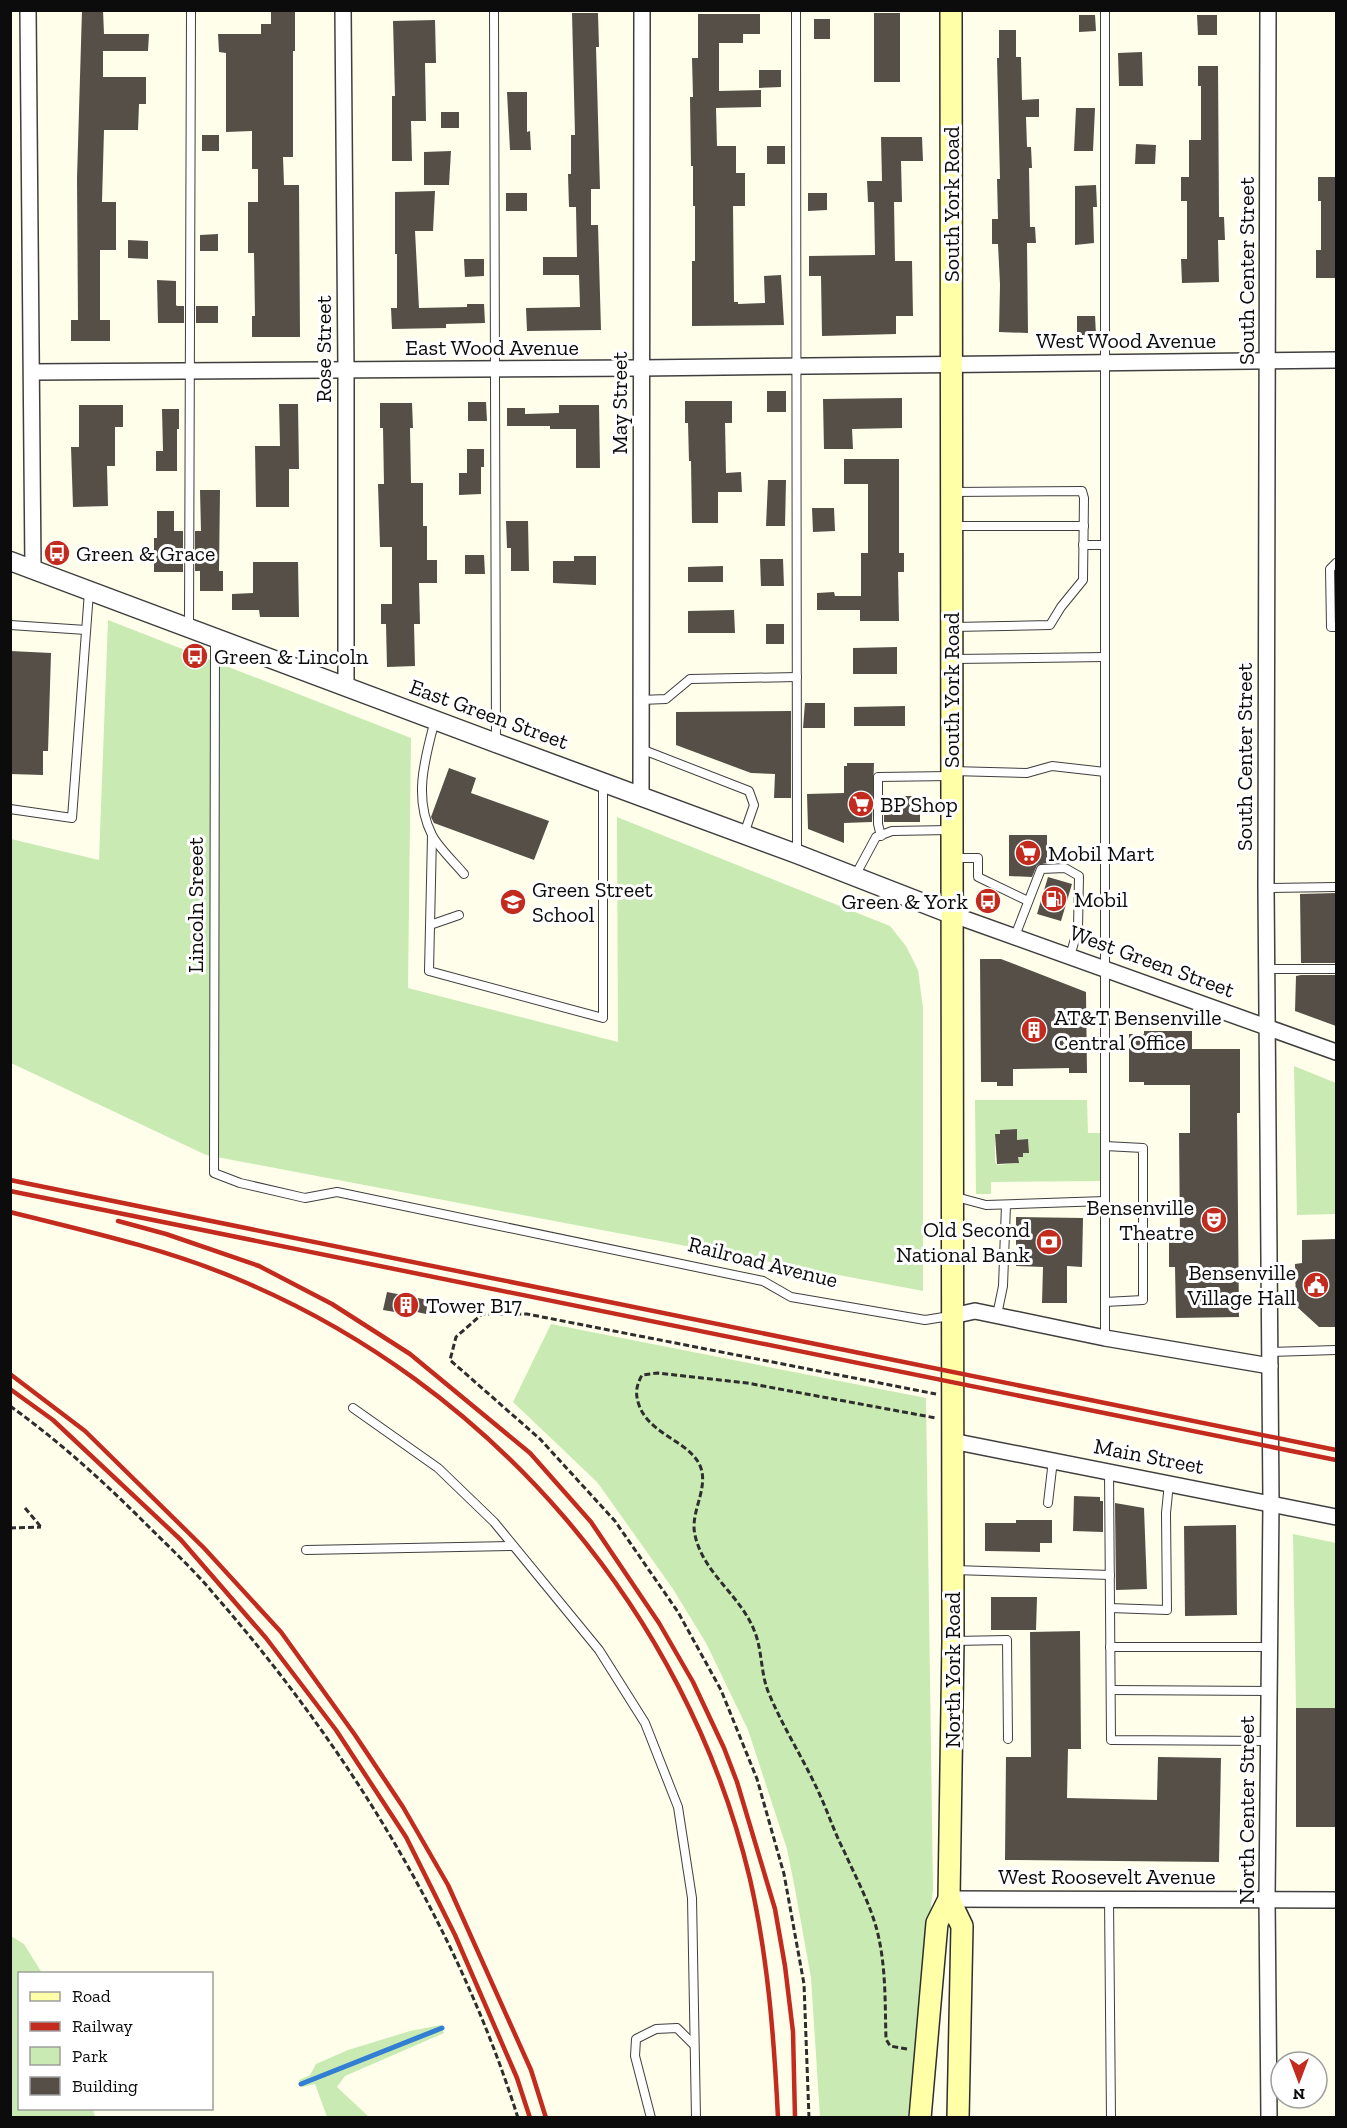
<svg xmlns="http://www.w3.org/2000/svg" width="1347" height="2128" viewBox="0 0 1347 2128" font-family="'Zilla Slab',serif">
	<style>
		.green { fill: #c9ebb3; fill-rule: evenodd }
		.lines { fill: none; stroke-linecap: round; stroke-linejoin: round }
		.stream { stroke: #317ed3; stroke-width: 5 }
		.building { fill: #554f48 }
		.service-casing { stroke: #3f3f3f; stroke-width: 10 }
		.minor-casing { stroke: #3f3f3f; stroke-width: 18 }
		.tertiary-casing { stroke: #3f3f3f; stroke-width: 21 }
		.secondary-casing { stroke: #2e2e2e; stroke-width: 24 }
		.path { stroke: #2e2e2e; stroke-width: 3; stroke-dasharray: 6 3; stroke-linecap: butt }
		.service { stroke: #fff; stroke-width: 8 }
		.minor { stroke: #fff; stroke-width: 15 }
		.tertiary { stroke: #fff; stroke-width: 18 }
		.secondary { stroke: #feffa6; stroke-width: 21 }
		.rail { stroke: #c22b1e; stroke-width: 4.5 }
		.labels { text-anchor: middle; dominant-baseline: central; stroke-width: 6; stroke-linejoin: round; paint-order: stroke }
		.street-label { font-size: 22px; fill: #0c0c0c; stroke: #fff }
		.poi-label { font-size: 22px; fill: #0c0c0c; stroke: #fff; text-anchor: start }
	</style>
	<rect width="100%" height="100%" fill="#fffeeb"/>
	<g class="green">
		<polygon points="108,620 411,738 408,988 618,1042 617,817 890,926 906,946 918,970 923,1008 923,1291 206,1155 11,1063 11,839 99,860"/>
		<polygon points="1294,1066 1336,1083 1336,1214 1297,1215"/>
		<path d="M975,1100H1087L1088,1133H1101V1181L991,1182V1194H976ZM1017,1129V1140H1028L1029,1153H1023L1018,1157V1163L998,1165L995,1162V1134H1000V1130Z"/>
		<polygon points="551,1324 926,1398 933,1889 908,2117 820,2117 811,1978 795,1889 787,1849 748,1730 706,1643 673,1589 639,1541 597,1482 513,1402"/>
		<polygon points="1293,1534 1336,1543 1336,1708 1296,1708"/>
		<polygon points="11,1936 24,1944 42,1973 20,1974 20,2108 93,2109 95,2117 11,2117"/>
		<polygon points="441,2025 444,2033 345,2076 337,2087 369,2117 327,2117 315,2084 302,2087 299,2080 310,2075 316,2064 348,2050 410,2031"/>
	</g>
	<g class="lines">
		<polyline class="stream" points="301,2084 442,2028"/>
	</g>
	<g class="building">
		<polygon points="82,10 103,10 104,34 149,34 148,51 103,51 103,77 146,77 146,104 139,104 138,130 104,130 102,202 116,202 116,250 100,250 100,320 110,320 110,341 71,341 71,320 78,320 77,178"/>
		<polygon points="271,10 295,10 295,51 293,51 293,157 283,157 284,185 299,185 300,337 252,337 252,316 255,316 254,253 248,253 248,202 258,202 258,169 252,169 252,131 226,132 226,53 219,52 218,34 261,34 261,24 271,24"/>
		<polygon points="572,13 598,13 599,47 596,47 600,189 591,189 591,225 598,225 601,330 527,331 526,308 580,307 579,275 543,275 543,257 577,257 576,207 569,207 568,174 571,174 571,135 575,135"/>
		<rect x="874" y="13" width="26" height="69"/>
		<polygon points="698,14 760,14 760,34 743,34 743,43 719,43 719,91 761,90 761,107 716,108 717,146 736,146 736,173 745,173 745,206 733,206 734,302 738,302 738,304 765,303 764,276 781,275 784,325 692,326 692,261 695,261 695,206 693,206 693,166 691,166 690,97 693,97 692,58 698,58"/>
		<polygon points="1079,15 1095,15 1096,31 1079,32"/>
		<polygon points="1197,15 1217,15 1217,35 1198,35"/>
		<rect x="814" y="19" width="16" height="20"/>
		<polygon points="435,20 436,63 425,63 426,121 411,121 412,161 392,161 392,96 395,96 393,21"/>
		<polygon points="999,30 1016,30 1016,57 1021,57 1022,100 1039,99 1039,117 1026,117 1027,147 1031,147 1032,168 1029,168 1030,227 1035,227 1036,243 1027,243 1028,333 999,332 1000,285 998,244 992,244 992,219 998,219 997,179 1000,179 997,58 999,58"/>
		<polygon points="1142,52 1143,86 1119,86 1118,53"/>
		<polygon points="1198,66 1218,66 1219,217 1224,217 1225,240 1218,240 1219,282 1182,283 1181,259 1187,259 1187,201 1181,201 1181,177 1189,177 1189,140 1201,140 1201,86 1198,86"/>
		<polygon points="759,70 781,70 781,87 759,88"/>
		<polygon points="507,92 527,92 527,132 530,131 531,150 510,150"/>
		<polygon points="1076,108 1095,108 1093,151 1074,151"/>
		<rect x="441" y="112" width="18" height="16"/>
		<rect x="202" y="135" width="17" height="16"/>
		<polygon points="881,137 922,137 923,161 901,161 902,202 894,202 895,261 912,261 913,316 896,316 896,334 822,336 821,276 809,276 809,256 875,255 874,202 868,202 867,181 882,181"/>
		<polygon points="1136,144 1156,145 1155,164 1135,164"/>
		<rect x="767" y="146" width="18" height="18"/>
		<polygon points="451,151 449,185 424,185 424,152"/>
		<polygon points="1318,177 1336,177 1336,278 1316,278 1316,250 1321,250 1321,201 1318,201"/>
		<polygon points="1096,185 1097,207 1093,207 1094,243 1075,245 1075,186"/>
		<polygon points="435,191 433,231 415,231 419,308 467,307 467,304 484,304 485,323 446,324 446,328 392,329 391,308 397,308 397,254 395,254 395,192"/>
		<rect x="506" y="193" width="21" height="18"/>
		<polygon points="808,193 827,193 827,210 808,211"/>
		<polygon points="218,234 218,251 200,251 200,235"/>
		<polygon points="128,240 148,241 148,259 128,258"/>
		<polygon points="464,259 484,259 484,276 465,277"/>
		<polygon points="157,280 176,281 176,305 177,306 184,306 184,323 158,323"/>
		<rect x="196" y="306" width="22" height="17"/>
		<polygon points="1077,316 1095,316 1096,335 1077,336"/>
		<rect x="767" y="391" width="19" height="21"/>
		<polygon points="902,398 902,428 852,429 853,449 824,449 823,399"/>
		<polygon points="685,401 732,401 732,423 725,423 726,473 741,472 742,492 718,492 718,523 692,523 691,461 689,461 688,423 685,423"/>
		<polygon points="468,402 486,402 487,421 468,421"/>
		<polygon points="380,403 412,403 413,428 410,428 411,483 423,483 423,526 427,526 427,560 437,560 437,583 419,583 420,624 414,624 415,666 387,667 386,624 381,624 381,604 392,604 392,547 380,547 378,484 384,484 383,428 380,428"/>
		<polygon points="279,404 298,404 299,469 289,469 289,507 256,507 255,446 280,446"/>
		<polygon points="79,405 123,405 123,427 115,427 115,466 107,466 108,506 73,507 71,447 79,447"/>
		<polygon points="559,405 599,405 600,468 576,468 576,429 550,429 550,426 507,426 507,408 525,408 525,414 559,413"/>
		<polygon points="162,409 179,409 179,429 177,429 177,471 156,471 156,451 163,451"/>
		<polygon points="467,449 484,449 484,467 481,467 481,494 459,495 459,473 467,473"/>
		<polygon points="844,459 899,459 899,553 904,553 904,572 898,572 899,621 860,621 860,610 817,610 817,593 834,592 835,596 861,596 861,553 868,553 868,484 844,484"/>
		<polygon points="768,480 786,480 785,526 766,526"/>
		<polygon points="200,490 220,490 219,571 223,571 223,591 200,591 200,571 195,571 195,531 201,531"/>
		<polygon points="812,508 834,508 835,531 813,532"/>
		<polygon points="157,511 174,511 174,531 183,531 183,572 154,572 154,538 157,538"/>
		<polygon points="506,521 528,521 529,571 511,571 511,548 507,548"/>
		<polygon points="465,555 484,555 485,574 465,574"/>
		<polygon points="574,556 596,556 596,585 553,583 553,561 574,561"/>
		<polygon points="760,559 783,559 784,586 761,586"/>
		<polygon points="253,562 298,562 299,617 260,617 259,610 232,610 232,594 253,593"/>
		<polygon points="723,566 723,582 688,582 688,567"/>
		<polygon points="734,610 735,633 688,633 688,611"/>
		<rect x="766" y="624" width="18" height="20"/>
		<polygon points="897,647 897,674 853,674 853,648"/>
		<polygon points="10,651 51,653 48,751 43,751 43,775 10,774"/>
		<polygon points="805,703 825,703 825,728 803,728"/>
		<polygon points="905,706 905,726 854,726 854,707"/>
		<polygon points="791,711 791,798 774,798 775,774 751,773 676,745 676,712"/>
		<polygon points="847,763 874,763 872,822 844,823 844,843 808,829 807,794 844,793 844,766 847,766"/>
		<polygon points="449,768 476,778 471,793 549,821 534,860 434,823 431,817"/>
		<rect x="884" y="796" width="36" height="26"/>
		<polygon points="1009,835 1047,835 1047,863 1037,865 1032,877 1009,876"/>
		<polygon points="1048,877 1072,884 1061,921 1037,914"/>
		<polygon points="1336,893 1336,963 1301,963 1300,894"/>
		<polygon points="980,959 1001,959 1086,992 1087,1073 1069,1073 1069,1068 1013,1069 1013,1086 997,1086 997,1082 981,1082"/>
		<polygon points="1301,975 1336,975 1336,1026 1295,1011 1296,976"/>
		<polygon points="1144,1031 1192,1031 1192,1049 1240,1049 1240,1113 1237,1113 1239,1317 1176,1318 1175,1267 1169,1267 1169,1239 1180,1239 1179,1133 1190,1133 1190,1085 1144,1085 1144,1082 1129,1082 1129,1034 1144,1034"/>
		<polygon points="1017,1129 1017,1140 1028,1139 1029,1153 1023,1153 1023,1157 1018,1157 1019,1163 997,1164 995,1134 1000,1134 1000,1130"/>
		<polygon points="1016,1217 1083,1218 1082,1267 1067,1266 1067,1303 1042,1303 1043,1267 1016,1266"/>
		<polygon points="1336,1239 1336,1327 1319,1327 1296,1306 1295,1264 1302,1263 1302,1240"/>
		<polygon points="387,1292 428,1300 426,1314 408,1310 407,1314 383,1310"/>
		<polygon points="1074,1496 1100,1497 1100,1501 1103,1501 1103,1532 1073,1531"/>
		<polygon points="1115,1503 1144,1508 1147,1589 1116,1590"/>
		<polygon points="1016,1520 1052,1520 1052,1543 1040,1543 1040,1552 985,1551 985,1523 1016,1523"/>
		<polygon points="1236,1525 1237,1615 1185,1616 1184,1526"/>
		<polygon points="991,1597 1037,1597 1036,1630 991,1630"/>
		<polygon points="1080,1631 1081,1749 1068,1749 1067,1798 1157,1800 1158,1757 1221,1758 1219,1862 1005,1860 1006,1757 1031,1757 1030,1632"/>
		<rect x="1296" y="1708" width="40" height="119"/>
	</g>
	<g class="lines">
		<g class="service-casing">
			<g id="service">
				<polyline points="494,10 496,742"/>
				<polyline points="796,10 797,854"/>
				<polyline points="952,492 1082,491 1084,498 1083,580 1061,607 1050,625 953,627"/>
				<polyline points="953,526 1084,526"/>
				<polyline points="1083,545 1105,545"/>
				<polyline points="1336,563 1330,569 1331,627 1336,627"/>
				<polyline points="10,625 86,630"/>
				<polyline points="189,627 191,10"/>
				<polyline points="215,639 214,1173 240,1183 305,1198 337,1192 763,1281 791,1297 925,1320 950,1316"/>
				<polyline points="953,659 1105,657"/>
				<polyline points="641,700 666,699 690,679 797,677"/>
				<path d="M435,720C425,758 413,798 432,835C438,847 455,863 464,874"/>
				<polyline points="641,749 749,791 754,805 744,834"/>
				<polyline points="952,771 1027,773 1052,766 1105,772"/>
				<polyline points="10,809 72,818 89,592"/>
				<polyline points="432,836 429,971 603,1018 603,783"/>
				<polyline points="881,836 878,824 878,777 950,776"/>
				<polyline points="953,858 978,858 978,877 1028,901"/>
				<polyline points="855,876 876,837 892,831 950,830"/>
				<polyline points="1266,888 1336,887"/>
				<polyline points="430,925 459,915"/>
				<polyline points="1015,936 1041,869 1065,868 1079,876 1078,929 1070,956"/>
				<polyline points="1267,969 1336,969"/>
				<polyline points="1105,1146 1143,1148 1143,1300 1105,1302"/>
				<polyline points="956,1197 986,1205 1105,1201"/>
				<polyline points="997,1315 1003,1286 1006,1205"/>
				<polyline points="1105,1338 1105,10"/>
				<polyline points="1270,1352 1336,1350"/>
				<polyline points="353,1408 438,1468 494,1522 599,1650 645,1723 678,1807 692,1898 696,2118"/>
				<polyline points="1109,1471 1111,1740 1269,1741"/>
				<polyline points="1048,1503 1053,1460"/>
				<polyline points="306,1550 513,1546"/>
				<polyline points="954,1570 1110,1575"/>
				<polyline points="1110,1608 1167,1610 1166,1513 1169,1483"/>
				<polyline points="954,1641 1007,1640 1008,1739"/>
				<polyline points="1110,1647 1269,1647"/>
				<polyline points="1111,1690 1269,1691"/>
				<polyline points="1109,1899 1111,2118"/>
				<polyline points="651,2118 635,2056 636,2039 656,2029 677,2028 694,2045"/>
			</g>
		</g>
		<g class="minor-casing">
			<g id="minor">
				<polyline points="28,10 33,569"/>
				<polyline points="343,10 346,370 346,687"/>
				<polyline points="1268,10 1266,888 1271,1503 1267,1899 1269,2118"/>
				<polyline points="32,372 641,368 1336,360"/>
				<polyline points="641,795 642,10"/>
				<polyline points="951,914 1336,1052"/>
				<polyline points="952,1316 975,1311 1105,1338 1270,1366"/>
				<polyline points="952,1441 1336,1517"/>
				<polyline points="949,1899 1336,1900"/>
			</g>
		</g>
		<g class="tertiary-casing">
			<polyline id="tertiary" points="10,561 496,743 797,854 951,914"/>
		</g>
		<g class="secondary-casing">
			<g id="secondary">
				<polyline points="949,1899 962,1926 958,2118"/>
				<polyline points="920,2118 937,1923 949,1899 953,1641 951,10"/>
			</g>
		</g>
		<g class="path">
			<path d="M10,1406C59,1441 104,1482 147,1525C169,1547 193,1569 213,1593C346,1745 457,1924 518,2118"/>
			<polyline points="25,1508 41,1527"/>
			<polyline points="10,1528 41,1527"/>
			<path d="M907,2049L890,2046L886,2039C885,2006 886,1972 879,1939C873,1909 857,1880 844,1851C834,1832 828,1812 819,1793C804,1760 784,1729 770,1696C760,1675 763,1651 754,1630C740,1595 703,1573 695,1535C690,1514 706,1493 702,1472C696,1442 650,1437 639,1405C635,1394 636,1386 642,1375L658,1373L747,1383L936,1418"/>
			<polyline points="809,2118 804,1984 784,1874 757,1779 721,1690 678,1612 615,1521 540,1439 450,1360 456,1337 482,1314 527,1314 936,1394"/>
		</g>
		<use href="#service" class="service"/>
		<use href="#minor" class="minor"/>
		<use href="#tertiary" class="tertiary"/>
		<use href="#secondary" class="secondary"/>
		<g class="rail">
			<polyline points="10,1180 1336,1450"/>
			<polyline points="10,1191 1336,1460"/>
			<path d="M10,1212C86,1231 163,1248 235,1278C490,1383 686,1610 750,1879C768,1958 774,2037 778,2118"/>
			<polyline points="118,1221 166,1234 259,1266 332,1304 410,1354 530,1453 591,1522 659,1623 693,1682 724,1748 737,1782 775,1909 785,1966 793,2032 795,2118"/>
			<polyline points="10,1374 85,1431 204,1548 281,1632 355,1735 403,1807 448,1885 531,2070 546,2118"/>
			<polyline points="10,1389 53,1420 181,1540 266,1638 336,1730 406,1837 455,1935 517,2078 530,2118"/>
		</g>
	</g>
	<defs>
		<g id="bus-disc" transform="scale(1.35)"><circle r="9.5" fill="#c22b1e" stroke="#fff"/><path d="M-5-6H5V4H4V6H2V4H-2V6H-4V4H-5ZM-3.5-4V0h7V-4ZM-3.5 1.2v1.5H-2V1.2ZM2 1.2v1.5H3.5V1.2Z" fill="#fff"/></g>
		<g id="supermarket-disc" transform="scale(1.35)"><circle r="9.5" fill="#c22b1e" stroke="#fff"/><path d="M-6-5.5h2.5l.6 2H6L4.5 2H-2.5L-4.4-4H-6ZM-1.5 3.2a1.3 1.3 0 1 0 .1 0ZM3 3.2a1.3 1.3 0 1 0 .1 0Z" fill="#fff"/></g>
		<g id="fuel-disc" transform="scale(1.35)"><circle r="9.5" fill="#c22b1e" stroke="#fff"/><path d="M-5.5-6h7V0h2V4h1.3V-2.5L3-4.5l.8-.8L6-3V5H2.5V1h-1V6h-7ZM-4.2-4.7v3.2H.2V-4.7Z" fill="#fff"/></g>
		<g id="school-disc" transform="scale(1.35)"><circle r="9.5" fill="#c22b1e" stroke="#fff"/><path d="M0-5L7-2L0 1L-7-2ZM-4 1L0 2.5L4 1V4Q0 6-4 4Z" fill="#fff"/></g>
		<g id="building-disc" transform="scale(1.35)"><circle r="9.5" fill="#c22b1e" stroke="#fff"/><path d="M-4-6H4V6H1V3H-1V6H-4ZM-2.5-4.3h1.7v1.8h-1.7ZM.8-4.3h1.7v1.8H.8ZM-2.5-1h1.7V.8h-1.7ZM.8-1h1.7V.8H.8Z" fill="#fff"/></g>
		<g id="theatre-disc" transform="scale(1.35)"><circle r="9.5" fill="#c22b1e" stroke="#fff"/><path d="M-5-5.5Q0-4 5-5.5V0Q5 5 0 6Q-5 5-5 0ZM-3.3-2.5H-1v1.5H-3.3ZM1-2.5H3.3v1.5H1ZM-2.8 1Q0 5.5 2.8 1Z" fill="#fff"/></g>
		<g id="bank-disc" transform="scale(1.35)"><circle r="9.5" fill="#c22b1e" stroke="#fff"/><path d="M-6-4H6V4H-6ZM0-2.3a2.3 2.3 0 1 0 0 4.6a2.3 2.3 0 1 0 0-4.6Z" fill="#fff"/></g>
		<g id="civic-disc" transform="scale(1.35)"><circle r="9.5" fill="#c22b1e" stroke="#fff"/><path d="M-.6-6.5H3V-4.5H.6V-3L4-1V1h2V6H-6V1h2V-1L-.6-3ZM-1.2 2.5V6h2.4V2.5Z" fill="#fff"/></g>
	</defs>
	<g fill-rule="evenodd">
		<use href="#bus-disc" x="57" y="553"/>
		<use href="#bus-disc" x="195" y="656"/>
		<use href="#supermarket-disc" x="861" y="804"/>
		<use href="#supermarket-disc" x="1028" y="853"/>
		<use href="#fuel-disc" x="1054" y="899"/>
		<use href="#bus-disc" x="988" y="901"/>
		<use href="#school-disc" x="513" y="902"/>
		<use href="#building-disc" x="1034" y="1030"/>
		<use href="#theatre-disc" x="1214" y="1220"/>
		<use href="#bank-disc" x="1049" y="1242"/>
		<use href="#civic-disc" x="1316" y="1285"/>
		<use href="#building-disc" x="406" y="1305"/>
	</g>
	<g class="labels">
		<g class="street-label">
			<text transform="translate(951 204) rotate(-90)">South York Road</text>
			<text transform="translate(1246 271) rotate(-90)">South Center Street</text>
			<text x="1126" y="340">West Wood Avenue</text>
			<text x="492" y="347">East Wood Avenue</text>
			<text transform="translate(323 349) rotate(-90)">Rose Street</text>
			<text transform="translate(619 403) rotate(-90)">May Street</text>
			<text transform="translate(951 690) rotate(-90)">South York Road</text>
			<text transform="translate(489 714) rotate(20)">East Green Street</text>
			<text transform="translate(1244 757) rotate(-90)">South Center Street</text>
			<text transform="translate(195 905) rotate(-90)">Lincoln Sreeet</text>
			<text transform="translate(1152 961) rotate(20)">West Green Street</text>
			<text transform="translate(763 1262) rotate(14)">Railroad Avenue</text>
			<text transform="translate(1149 1456) rotate(11)">Main Street</text>
			<text transform="translate(952 1670) rotate(-90)">North York Road</text>
			<text transform="translate(1246 1810) rotate(-90)">North Center Street</text>
			<text x="1107" y="1876">West Roosevelt Avenue</text>
		</g>
		<g class="poi-label">
			<text x="76" y="553">Green &amp; Grace</text>
			<text x="214" y="656">Green &amp; Lincoln</text>
			<text x="880" y="804">BP Shop</text>
			<text x="1048" y="853">Mobil Mart</text>
			<text x="532" y="889">Green Street<tspan x="532" dy="25">School</tspan></text>
			<text x="1074" y="899">Mobil</text>
			<text x="968" y="901" text-anchor="end">Green &amp; York</text>
			<text x="1054" y="1017">AT&amp;T Bensenville<tspan x="1054" dy="25">Central Office</tspan></text>
			<text x="1194" y="1207" text-anchor="end">Bensenville<tspan x="1194" dy="25">Theatre</tspan></text>
			<text x="1030" y="1229" text-anchor="end">Old Second<tspan x="1030" dy="25">National Bank</tspan></text>
			<text x="1296" y="1272" text-anchor="end">Bensenville<tspan x="1296" dy="25">Village Hall</tspan></text>
			<text x="426" y="1305">Tower B17</text>
		</g>
	</g>
	<rect width="1347" height="2128" fill="none" stroke="#0c0c0c" stroke-width="24"/>
	<rect x="18" y="1972" width="195" height="138" fill="#ffffff" stroke="#9e9e9e" stroke-width="1.5"/>
	<rect x="30" y="1992" width="30" height="9" fill="#feffa6" stroke="#9e9e9e" stroke-width="1.5"/>
	<text x="72" y="2002" font-size="18" fill="#0c0c0c">Road</text>
	<rect x="30" y="2022" width="30" height="9" fill="#c22b1e" stroke="#9e9e9e" stroke-width="1.5"/>
	<text x="72" y="2032" font-size="18" fill="#0c0c0c">Railway</text>
	<rect x="30" y="2047" width="30" height="18" fill="#c9ebb3" stroke="#9e9e9e" stroke-width="1.5"/>
	<text x="72" y="2062" font-size="18" fill="#0c0c0c">Park</text>
	<rect x="30" y="2077" width="30" height="18" fill="#554f48" stroke="#9e9e9e" stroke-width="1.5"/>
	<text x="72" y="2092" font-size="18" fill="#0c0c0c">Building</text>
	<g transform="translate(1299 2080) rotate(180)"><circle r="28" fill="#ffffff" stroke="#9e9e9e" stroke-width="1.5"/>
	<path d="M0-4.5L10 22L0 15L-10 22Z" fill="#c22b1e"/>
	<text y="-9" font-size="16" font-weight="bold" text-anchor="middle" fill="#0c0c0c">N</text>
	</g>
</svg>
